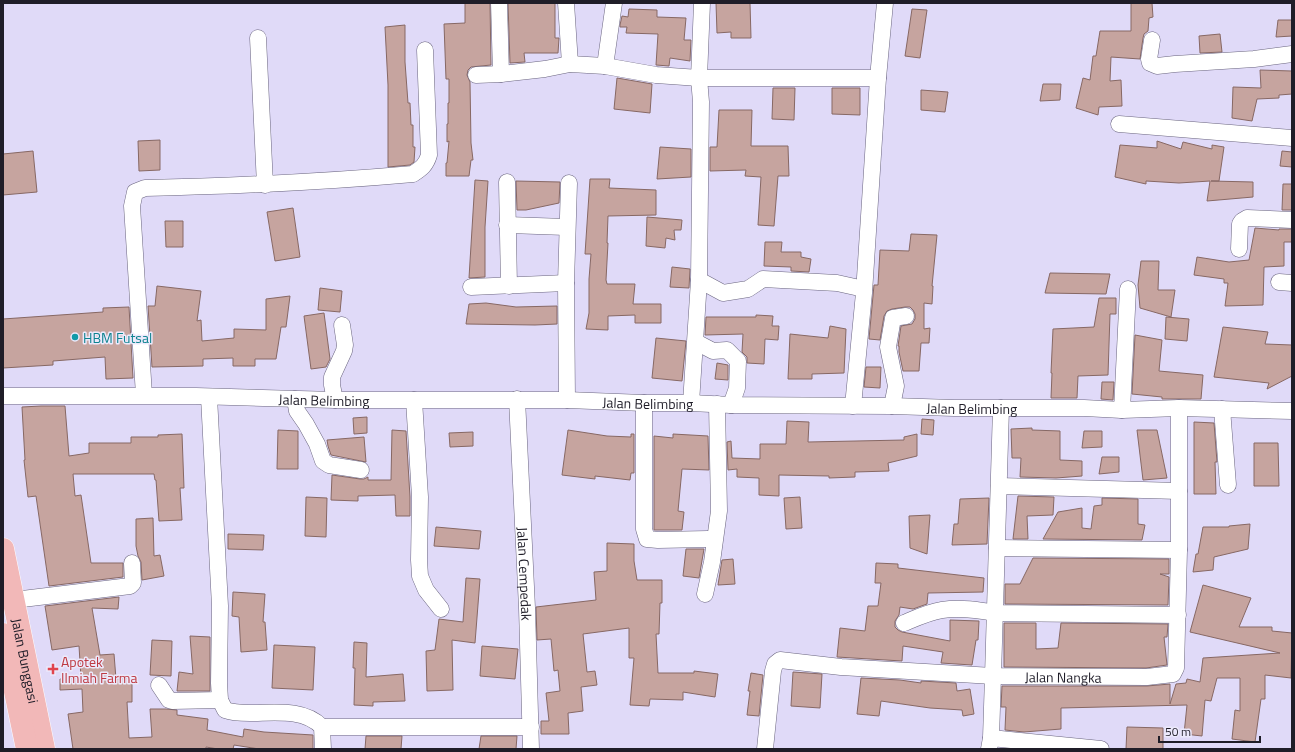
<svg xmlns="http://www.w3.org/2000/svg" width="1295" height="752" viewBox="0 0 1295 752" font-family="'Titillium Web',sans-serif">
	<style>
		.building { fill: #c6a49f; stroke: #876864 }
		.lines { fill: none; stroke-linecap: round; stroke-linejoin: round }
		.minor-casing { stroke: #6a657f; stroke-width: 17 }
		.highway-casing { stroke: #fff; stroke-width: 23 }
		.minor { stroke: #fff; stroke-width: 16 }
		.highway { stroke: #f2b8b8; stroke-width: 22 }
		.culture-dot { fill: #0f9aa8; stroke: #ece9fb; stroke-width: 1.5 }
		.health-dot { fill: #e0444e; stroke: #ece9fb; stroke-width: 1.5 }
		.labels { text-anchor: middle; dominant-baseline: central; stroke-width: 3; stroke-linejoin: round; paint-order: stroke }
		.culture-label { font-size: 14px; fill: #0d838f; stroke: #ece9fb; text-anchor: start }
		.street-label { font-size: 14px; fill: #1f1d28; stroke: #ece9fb }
		.health-label { font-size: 14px; fill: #be3a42; stroke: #ece9fb; text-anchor: start }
	</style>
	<rect width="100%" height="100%" fill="#e0daf8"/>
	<g class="building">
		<polygon points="465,3 490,3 491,65 471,67 468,70 467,75 470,82 471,143 473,160 471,160 469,176 446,176 446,163 447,163 449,141 447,142 447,124 448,124 448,103 449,103 449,79 446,79 444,24 465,23"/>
		<polygon points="508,3 555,3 555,38 559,38 558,53 524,53 525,62 510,63"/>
		<polygon points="716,3 750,3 751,38 731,38 731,32 717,33"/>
		<polygon points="1131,3 1152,3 1153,17 1149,18 1148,31 1144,34 1143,38 1140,59 1111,57 1110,81 1121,80 1122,106 1099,107 1098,115 1076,108 1083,78 1090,80 1093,56 1096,56 1100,31 1131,31"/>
		<polygon points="629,9 657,10 657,17 686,18 684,40 691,40 690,61 670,58 669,66 656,65 658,34 626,33 627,27 620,27 620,25 622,16 628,17"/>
		<polygon points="912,9 927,10 920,58 905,56"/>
		<polygon points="1278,20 1292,20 1292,36 1276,37"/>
		<polygon points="405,25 405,62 408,103 410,103 411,125 413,125 413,147 415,147 414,162 410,165 388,167 388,85 385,27"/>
		<polygon points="1220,34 1222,52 1200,53 1199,36"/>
		<polygon points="1260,70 1292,71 1292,94 1279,95 1279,98 1257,99 1252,121 1232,118 1233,87 1261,88"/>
		<polygon points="617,78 652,84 650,113 614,109"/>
		<polygon points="1043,84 1061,84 1060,100 1040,101"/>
		<polygon points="773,88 795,88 794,120 772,119"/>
		<polygon points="832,88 860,88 860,115 832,114"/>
		<polygon points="921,90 948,92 945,112 921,110"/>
		<polygon points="719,110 752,110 751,146 788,146 789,176 778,176 774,226 758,225 761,177 745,176 746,170 710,171 710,147 717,147"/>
		<polygon points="160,140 160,170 139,171 138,141"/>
		<polygon points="1157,141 1181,149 1183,142 1212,149 1212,145 1224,147 1219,181 1211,181 1253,182 1253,197 1207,201 1210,181 1179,183 1146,181 1146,184 1115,177 1120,145 1157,148"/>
		<polygon points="660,147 691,149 691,177 657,179"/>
		<polygon points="33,151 37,192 3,195 3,154"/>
		<polygon points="1282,151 1292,152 1292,167 1280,166"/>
		<polygon points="590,179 610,179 609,188 656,190 656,215 608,216 607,243 608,243 606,280 607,284 635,284 633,304 661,304 661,323 635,323 635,315 608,316 608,330 586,329 589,313 589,279 591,254 585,254"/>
		<polygon points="475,180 488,181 485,227 485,277 469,278"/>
		<polygon points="516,181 560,182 559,203 526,210 517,210"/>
		<polygon points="1283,184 1292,184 1292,210 1282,210"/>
		<polygon points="293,208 300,257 275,261 267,212"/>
		<polygon points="647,217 682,220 681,230 674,230 675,240 666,238 665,248 646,246"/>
		<polygon points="165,221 183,221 183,247 166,247"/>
		<polygon points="1255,228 1279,230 1279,229 1292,229 1292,242 1284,242 1284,266 1264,267 1263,305 1225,306 1228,283 1224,283 1224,279 1194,275 1197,257 1229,262 1249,260"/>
		<polygon points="911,234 937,235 932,286 933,286 932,304 924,303 924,329 930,328 929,343 921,343 919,371 903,371 899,352 899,346 898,346 901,326 912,324 915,319 915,314 913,310 910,307 905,307 892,309 887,311 884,316 880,340 869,339 874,285 878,285 880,250 909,251"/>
		<polygon points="765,242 782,242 781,252 801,252 801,257 811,259 809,272 791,271 791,267 764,266"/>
		<polygon points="1141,261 1159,261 1158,290 1175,290 1171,317 1140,308 1138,285"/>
		<polygon points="672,267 690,269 689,288 670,287"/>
		<polygon points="1050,273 1110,274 1106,294 1045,293"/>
		<polygon points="157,286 201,291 197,321 201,320 202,341 234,338 234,329 266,330 266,299 290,296 286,327 281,327 276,359 255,359 255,366 233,366 233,358 203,359 203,366 152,367 148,306 155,306"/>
		<polygon points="320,288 342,291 340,312 318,310"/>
		<polygon points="1099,298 1116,298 1116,314 1110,314 1108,375 1078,376 1077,398 1051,398 1052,373 1051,373 1053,329 1094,327"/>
		<polygon points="486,303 516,307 557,306 557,324 535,325 466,324 469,304"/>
		<polygon points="129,307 133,378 106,379 105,357 53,361 53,365 3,368 3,319 103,312 103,308"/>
		<polygon points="324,313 330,359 326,367 311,369 304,316"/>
		<polygon points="756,315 773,316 772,326 779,326 778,340 765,339 764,364 747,363 747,357 742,352 743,334 705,335 706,317 756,317"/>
		<polygon points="1166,317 1189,319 1187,341 1165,339"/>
		<polygon points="830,326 846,329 844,373 812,374 812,379 788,379 790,334 828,338"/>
		<polygon points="1223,327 1268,332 1265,344 1292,345 1292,376 1267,389 1269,383 1214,377"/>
		<polygon points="1135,335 1162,340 1159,371 1203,375 1201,399 1162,399 1162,397 1132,394"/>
		<polygon points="656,338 686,341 682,381 652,378"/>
		<polygon points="717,363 728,365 728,380 715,379"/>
		<polygon points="866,367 881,367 880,388 864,387"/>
		<polygon points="1102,382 1114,382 1113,400 1101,399"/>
		<polygon points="41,406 65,406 69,456 89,453 89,443 131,443 131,437 158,437 158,435 182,434 184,488 180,488 182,520 159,521 156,480 155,480 154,474 73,474 75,496 81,495 91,563 123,563 123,577 49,586 36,496 28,497 24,460 25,460 22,407"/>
		<polygon points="367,417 367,433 354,434 353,418"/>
		<polygon points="922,419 934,420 933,435 921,434"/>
		<polygon points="787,421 809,422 808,442 904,440 904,437 917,434 917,456 888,463 889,471 855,472 855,477 829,478 829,476 779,475 779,496 759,495 759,478 737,477 737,469 728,470 727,442 731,441 732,458 760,459 760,444 786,444"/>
		<polygon points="1194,422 1214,423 1217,462 1215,462 1216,494 1194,494"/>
		<polygon points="1032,428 1032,430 1060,431 1060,460 1082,461 1082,476 1056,478 1020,477 1021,458 1012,458 1011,429"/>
		<polygon points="278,430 298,431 298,469 277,469"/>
		<polygon points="392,430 406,431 410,497 410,516 396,516 395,495 358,496 358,501 331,500 332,475 360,479 364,479 368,477 368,480 391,480"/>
		<polygon points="568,430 607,436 631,437 631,434 634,434 634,473 631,473 630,480 595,476 595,479 562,475"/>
		<polygon points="1137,430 1157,430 1167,478 1143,480"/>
		<polygon points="1084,431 1102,431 1102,447 1082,448"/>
		<polygon points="473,432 473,446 450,447 449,433"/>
		<polygon points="673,434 708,436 709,470 682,469 678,511 684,512 682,530 654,530 654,436 673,438"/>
		<polygon points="364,437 366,462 331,455 328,446 327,440"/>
		<polygon points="1254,443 1278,443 1279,486 1254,486"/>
		<polygon points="1102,457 1119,457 1119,472 1099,474"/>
		<polygon points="1018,496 1054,497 1053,515 1027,516 1028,539 1013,539"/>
		<polygon points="306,497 327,498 326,537 305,536"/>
		<polygon points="800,497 802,528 786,529 784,498"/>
		<polygon points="989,498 987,544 952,545 954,524 958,524 960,499"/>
		<polygon points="1102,498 1138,499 1138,524 1145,525 1142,540 1043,539 1058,512 1082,508 1082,528 1091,529 1094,506 1102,505"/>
		<polygon points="930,515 927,554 910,548 909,516"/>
		<polygon points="153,518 154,556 160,555 164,576 142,580 141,562 138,556 136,546 136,519"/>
		<polygon points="1250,524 1248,549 1214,557 1213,570 1193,572 1196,554 1198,554 1203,527 1229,527 1229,526"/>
		<polygon points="436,527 481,531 479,549 434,546"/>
		<polygon points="228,534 264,535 263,550 228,549"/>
		<polygon points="607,543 634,544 634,561 637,580 662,580 662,603 660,603 659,634 656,634 658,673 694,673 694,671 718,674 715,697 683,692 683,700 650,699 649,706 630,705 634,658 629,658 629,628 583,634 587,672 595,671 597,685 581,687 583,711 568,713 569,734 541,734 541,721 549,721 546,693 560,691 558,670 554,671 551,639 537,640 536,607 596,600 594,572 607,571"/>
		<polygon points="686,549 704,549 699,578 683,576"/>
		<polygon points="1033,558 1169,559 1169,574 1160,574 1169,577 1168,605 1005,604 1005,584 1020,584"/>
		<polygon points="733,559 735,584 718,585 722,560"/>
		<polygon points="876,563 898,564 898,568 984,578 983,592 928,593 927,604 913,609 900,607 899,615 895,621 895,627 898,630 902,632 950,641 950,620 979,621 978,640 976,640 972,665 941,663 943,652 903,646 902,661 837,657 840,628 865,631 868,606 878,606 881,583 875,583"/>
		<polygon points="466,578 480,579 475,643 452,640 453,690 427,691 426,651 435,650 439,619 463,622"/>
		<polygon points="1203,585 1251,598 1239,627 1272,627 1272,631 1292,633 1291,678 1265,675 1265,699 1261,699 1255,742 1232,739 1235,710 1240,711 1240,678 1217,678 1211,701 1205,700 1202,736 1184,734 1187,705 1061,708 1061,729 1024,732 1005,730 1006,707 1001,707 1002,686 1147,686 1170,684 1170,704 1176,684 1186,683 1187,679 1200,682 1203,658 1280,653 1190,632"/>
		<polygon points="233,592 265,594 263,622 265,622 267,650 241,652 239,617 232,616"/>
		<polygon points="119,597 118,609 92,608 100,655 114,654 116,679 132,678 132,702 127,702 129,738 152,737 150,709 166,709 177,710 177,715 208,719 207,730 243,737 244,729 264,732 313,735 313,749 259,749 234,745 233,749 218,749 206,747 206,749 73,749 68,714 83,712 82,689 60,690 60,679 81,678 79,646 52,650 45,606"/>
		<polygon points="1004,623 1036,623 1036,649 1058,648 1061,623 1168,624 1167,637 1164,637 1167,665 1146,668 1004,667"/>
		<polygon points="190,636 210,637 210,691 177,691 179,672 193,674"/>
		<polygon points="152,640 172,641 171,676 150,675"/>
		<polygon points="354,642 367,643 366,677 403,674 405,701 373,702 373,706 354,705 355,668 353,668"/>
		<polygon points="274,645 315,647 313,690 272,688"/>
		<polygon points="482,646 518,649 515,679 480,676"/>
		<polygon points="793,672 822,674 820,708 791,706"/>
		<polygon points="751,673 763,675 759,716 747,715 750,691 748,691"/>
		<polygon points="861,678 900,680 921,683 921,681 956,683 957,691 970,689 974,714 963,716 962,710 930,708 881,701 879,716 857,714"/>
		<polygon points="1127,727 1163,728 1163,749 1126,749"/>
		<polygon points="366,736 402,736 401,749 365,749"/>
		<polygon points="481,736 517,736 516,749 479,749"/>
	</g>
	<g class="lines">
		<g class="minor-casing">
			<g id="minor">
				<polyline points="499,3 501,74"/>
				<polyline points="566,3 570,64"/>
				<polyline points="258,38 265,185"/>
				<polyline points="1152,40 1149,59 1150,63 1157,66 1175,64 1254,59 1292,54"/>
				<polyline points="605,66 614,3"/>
				<polyline points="476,75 501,74 545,69 570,64 605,66 656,75 699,78 878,78"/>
				<polyline points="1119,124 1292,138"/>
				<polyline points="507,182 509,286"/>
				<polyline points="507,225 566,227"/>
				<polyline points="1239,249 1240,224 1242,221 1247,218 1292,220"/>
				<polyline points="699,280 723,293 748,289 763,279 837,283 864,289"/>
				<polyline points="1279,282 1292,283"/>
				<polyline points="471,287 566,283"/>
				<polyline points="696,342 713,351 727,350 738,361 737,388 731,405"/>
				<path d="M144,395L132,206L135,192L145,188C235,186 323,182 413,174C422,168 426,165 429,155L425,50"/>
				<path id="s1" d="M3,396H196L335,400H567L644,403H691L731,405L892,406L954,408H1084L1122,410L1179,408L1292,411"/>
				<path d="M209,397L220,606L219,683L220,700L225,710C233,713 241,713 250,713C273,713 304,708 322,727L323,749"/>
				<polyline points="295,399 297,411 306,424 317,444 323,461 329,465 361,470"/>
				<path id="s2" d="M517,399L527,608L531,749"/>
				<polyline points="335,400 332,385 332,377 344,351 345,345 342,325"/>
				<polyline points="414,400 420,497 419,560 420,576 426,590 441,609"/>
				<polyline points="567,400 566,283 569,183"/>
				<polyline points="644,403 644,529 647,539 658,540 708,539"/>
				<polyline points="691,403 699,280 701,102 699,78 702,3"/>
				<polyline points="853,406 864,293 878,78 885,3"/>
				<polyline points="892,406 896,386 888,347 893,318 906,316"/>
				<polyline points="1222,409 1228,485"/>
				<polyline points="1122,410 1128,289"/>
				<polyline points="999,486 1179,491"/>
				<polyline points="997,548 1179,550"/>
				<polyline points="705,594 712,562 719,511 717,404"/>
				<polyline points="14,600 130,586 133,583 132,563"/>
				<path d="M904,623C916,618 929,612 942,610C960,607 979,610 996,613L1178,615"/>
				<polyline points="159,685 169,700 172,701 220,700"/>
				<polyline points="322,727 531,727"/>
				<polyline points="991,738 1101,749"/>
				<path id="s3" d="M765,749L773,671L775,664L780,660L841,667L993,676L1147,677L1173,674L1176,668L1179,550V408"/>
				<polyline points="989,749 991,738 993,676 1001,408"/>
			</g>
		</g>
		<g class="highway-casing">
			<g id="highway">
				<path id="s4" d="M3,549L44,749"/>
				<polyline points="3,634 27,749"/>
			</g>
		</g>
		<use href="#minor" class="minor"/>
		<use href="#highway" class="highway"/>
	</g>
	<circle class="culture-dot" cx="75" cy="337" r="4"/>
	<path class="health-dot" d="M51 663h4v4h4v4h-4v4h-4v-4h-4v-4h4z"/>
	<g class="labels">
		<g class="culture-label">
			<text x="83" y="337">HBM Futsal</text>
		</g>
		<g class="street-label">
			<text stroke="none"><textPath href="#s1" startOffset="321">Jalan Belimbing</textPath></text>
			<text stroke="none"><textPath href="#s1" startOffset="645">Jalan Belimbing</textPath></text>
			<text stroke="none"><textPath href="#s1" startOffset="969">Jalan Belimbing</textPath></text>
			<text stroke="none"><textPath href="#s2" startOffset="175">Jalan Cempedak</textPath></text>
			<text stroke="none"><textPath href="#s4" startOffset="114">Jalan Bunggasi</textPath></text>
			<text stroke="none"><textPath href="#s3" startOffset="376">Jalan Nangka</textPath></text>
		</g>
		<g class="health-label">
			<text x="61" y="661">Apotek<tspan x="61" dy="16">Ilmiah Farma</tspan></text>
		</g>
	</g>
	<rect width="1295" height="752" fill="none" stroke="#1f1d28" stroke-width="8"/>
	<path d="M1159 736v6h101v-6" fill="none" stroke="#1f1d28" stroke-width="2"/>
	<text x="1165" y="736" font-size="12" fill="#1f1d28" stroke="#ece9fb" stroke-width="3" paint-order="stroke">50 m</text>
</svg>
